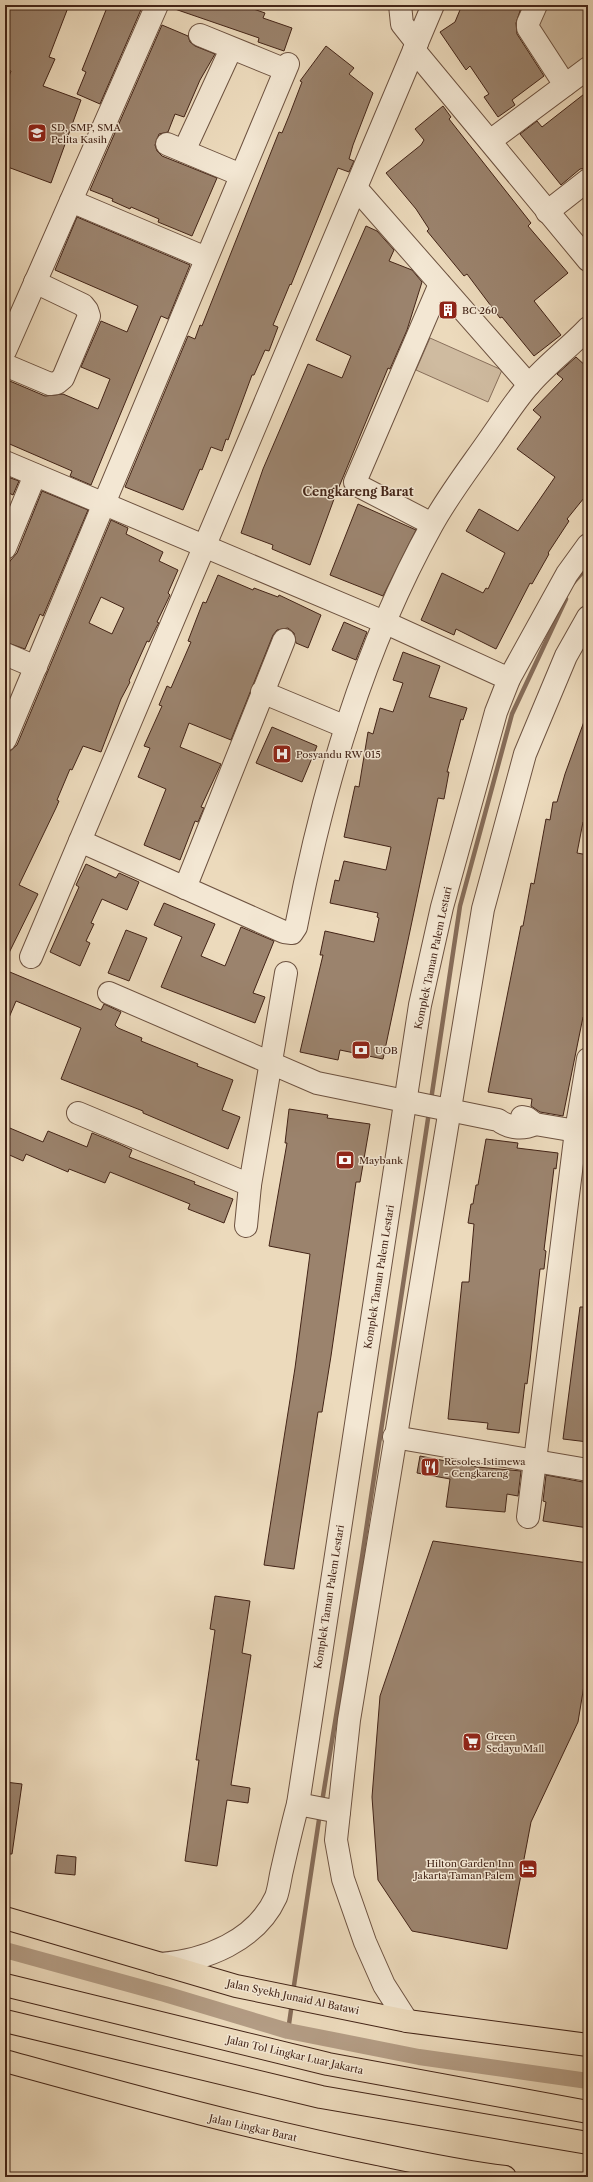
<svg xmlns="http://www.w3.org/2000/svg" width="593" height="2182" viewBox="0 0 593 2182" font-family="'Libre Caslon Text',serif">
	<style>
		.green { fill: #cfbba0; stroke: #89705c }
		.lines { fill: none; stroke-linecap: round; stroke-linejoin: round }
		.stream { stroke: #866c58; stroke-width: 4.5 }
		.canal { stroke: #b39c84; stroke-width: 16 }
		.building { fill: #9b836d; stroke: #432417; fill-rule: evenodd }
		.minor-casing { stroke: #6d5240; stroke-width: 24 }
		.major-casing { stroke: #432417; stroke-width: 24 }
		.highway-casing { stroke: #432417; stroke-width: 24 }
		.minor { stroke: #f3e7d3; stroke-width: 22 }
		.major { stroke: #ecdabc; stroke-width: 22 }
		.highway { stroke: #ecdabc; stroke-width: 22 }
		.labels { text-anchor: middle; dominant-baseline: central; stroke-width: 3; stroke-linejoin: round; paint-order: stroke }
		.poi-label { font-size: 10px; fill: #432417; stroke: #f3e7d3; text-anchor: start }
		.street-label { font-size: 10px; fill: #432417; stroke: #f3e7d3 }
		.quarter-label { font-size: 12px; font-weight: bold; fill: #432417; stroke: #f3e7d3 }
	</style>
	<rect width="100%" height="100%" fill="#ecdabc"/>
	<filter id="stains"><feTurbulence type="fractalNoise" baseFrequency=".005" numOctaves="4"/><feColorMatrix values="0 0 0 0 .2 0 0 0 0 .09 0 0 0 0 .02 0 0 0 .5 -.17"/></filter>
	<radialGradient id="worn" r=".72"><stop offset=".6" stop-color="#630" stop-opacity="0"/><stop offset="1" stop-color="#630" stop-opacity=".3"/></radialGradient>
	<g class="green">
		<polygon points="546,5 588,5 588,56 566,73 535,31"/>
		<polygon points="430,338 502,370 488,402 416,370"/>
	</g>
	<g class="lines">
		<g class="stream">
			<polyline points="573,583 588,566"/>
			<polyline points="431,1100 460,906 512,714 566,599"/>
			<polyline points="322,1802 362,1557 429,1112"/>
			<polyline points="293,1992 320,1813"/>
			<polyline points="288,2031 292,2003"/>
		</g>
		<polyline class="canal" points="5,1950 165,1994 288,2031 419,2057 588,2081"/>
	</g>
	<g class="building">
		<polygon points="5,5 69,5 49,57 55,59 43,86 81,100 51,183 5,166 5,87 11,71 5,69"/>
		<polygon points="108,5 143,5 100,104 77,94 86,72 82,70"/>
		<polygon points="169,5 242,5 265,13 263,18 292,28 284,51 258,42 259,38 169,7"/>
		<polygon points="462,5 522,5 516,23 517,34 544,76 512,100 515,105 498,117 484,97 489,94 470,66 466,70 440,32 455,22"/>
		<polygon points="162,25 188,36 190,42 195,46 215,54 200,80 184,117 175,114 168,132 159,134 155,145 157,151 162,156 217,178 192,236 158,222 159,219 131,207 130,209 112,201 113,199 90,190"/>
		<polygon points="326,46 354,68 349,74 373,93 353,145 349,159 354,161 349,172 338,168 291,285 290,284 273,325 278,327 269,351 265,350 254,375 252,375 228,440 226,439 222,451 211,447 202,470 200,469 183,510 125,487 188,336 195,339 200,325 202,326 279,132 282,133 289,116 302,82 300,81"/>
		<polygon points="588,91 588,168 580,169 561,185 520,134 537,121 542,127"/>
		<polygon points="443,106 451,117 449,119 531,223 528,226 568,273 534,301 561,335 534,356 502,317 500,318 467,274 464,276 427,231 429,229 416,209 386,173 421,145 424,140 415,129"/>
		<polygon points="77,217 190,265 168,319 161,316 91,485 70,476 72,471 5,442 5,379 45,396 63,394 98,409 110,379 81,367 101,321 127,332 138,306 55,270"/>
		<polygon points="366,226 377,231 394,250 389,261 412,270 422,282 407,330 390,369 388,368 334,499 310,565 272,549 273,545 241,533 263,469 308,364 342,378 351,356 316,340"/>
		<polygon points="576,357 588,368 588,493 567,519 569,521 548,553 549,554 532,584 530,583 496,649 456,629 454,635 421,620 442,573 483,593 486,588 488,589 505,553 466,531 479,509 518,531 555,477 517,449 541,417 533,410 563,379 557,374"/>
		<polygon points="5,476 19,481 13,495 5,491"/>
		<polygon points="42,491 88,510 43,616 40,614 25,649 5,642 5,572 10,561 17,553"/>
		<polygon points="358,504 416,530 383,596 330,575"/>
		<path d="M111,520L128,528L126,534L163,552L159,561L178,570L168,593L170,595L157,622L159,623L157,626L149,642L147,641L129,681L130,682L121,699L101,752L83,746L72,770L70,769L57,800L59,801L56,808L19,885L38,894L5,961V761L9,752L17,745ZM101,597L124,608L112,634L89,623Z"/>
		<polygon points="218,575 253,590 254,588 278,597 279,595 321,615 308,648 296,643 294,633 288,628 277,630 273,635 231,740 189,723 180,747 221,764 201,807 204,808 198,822 195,821 180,860 144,845 166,789 138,777 150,748 144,746 162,706 159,705 167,686 171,688 191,642 188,641 196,620 203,602 206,603"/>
		<polygon points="344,622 367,632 356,660 332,650"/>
		<polygon points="403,652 440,666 429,697 467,708 463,720 461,719 447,772 449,772 444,799 438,798 383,1059 340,1050 338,1060 300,1052 323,955 320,955 325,931 374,942 379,918 377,917 378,913 330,903 335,880 339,881 344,861 386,870 391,847 344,837 355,786 359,787 368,732 373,734 380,708 393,712 403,683 393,680"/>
		<polygon points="586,716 588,716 588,823 583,822 577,853 588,855 588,1004 586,1017 583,1017 563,1116 540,1112 531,1106 532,1099 488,1092 521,926 523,926 531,883 534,884 546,819 550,820 553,802 557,802 565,774"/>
		<polygon points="272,727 317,746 302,782 256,763"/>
		<polygon points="86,864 116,878 119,873 139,882 127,910 102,899 91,923 94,924 86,941 90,943 80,966 50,952 79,887 76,885"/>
		<polygon points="164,903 215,924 201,956 225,966 241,927 274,941 253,993 265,997 255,1023 161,987 182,937 154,925"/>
		<polygon points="126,930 147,938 129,981 108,973"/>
		<polygon points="5,970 101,1010 104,1004 121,1012 115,1025 118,1028 142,1038 141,1041 198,1064 197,1066 233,1080 222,1110 240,1117 228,1149 143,1113 143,1111 61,1079 81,1028 16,1001 5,1027"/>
		<polygon points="289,1109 328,1115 327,1118 370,1124 360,1182 356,1182 331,1356 322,1412 318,1412 294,1569 264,1565 295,1368 310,1254 269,1246 287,1143 285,1143"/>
		<polygon points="5,1126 43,1142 48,1131 87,1147 92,1133 119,1144 132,1150 129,1157 195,1182 194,1184 233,1199 224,1223 188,1209 190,1204 110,1172 105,1183 69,1169 68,1172 26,1154 23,1161 5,1153"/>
		<polygon points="486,1139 518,1143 517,1148 558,1153 556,1169 554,1168 544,1250 546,1251 544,1269 540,1269 530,1361 527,1384 525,1383 519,1433 487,1429 488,1423 448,1419 462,1282 469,1282 474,1224 468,1223 471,1204 473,1204 476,1185 478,1185"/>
		<polygon points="580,1307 588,1307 588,1442 563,1439"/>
		<polygon points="420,1456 477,1467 521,1471 518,1496 507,1494 505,1512 446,1507 450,1479 417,1473"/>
		<polygon points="546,1475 588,1483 588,1528 543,1521 546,1502 543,1501"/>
		<polygon points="433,1541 588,1563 588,1661 578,1722 531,1822 507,1949 412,1931 378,1880 372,1797 380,1696"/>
		<polygon points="215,1596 250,1601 242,1653 251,1655 231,1785 250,1788 248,1803 227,1800 217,1866 185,1861 199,1760 196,1760 215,1630 210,1629"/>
		<polygon points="5,1782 22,1784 12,1854 5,1854"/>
		<polygon points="57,1855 76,1857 75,1875 55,1873"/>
	</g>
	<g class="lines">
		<g class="minor-casing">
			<g id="minor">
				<polyline points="400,5 402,24 417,43"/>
				<polyline points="536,5 528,23 528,28 565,85"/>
				<polyline points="200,35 281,68 284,72"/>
				<polyline points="414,50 588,260"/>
				<polyline points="490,141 588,68"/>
				<polyline points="167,144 241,175"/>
				<polyline points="184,151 231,49"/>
				<polyline points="356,188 529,385"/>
				<polyline points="71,201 206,258"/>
				<polyline points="547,212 588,180"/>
				<polyline points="5,351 157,5"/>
				<polyline points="5,365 50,384 57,383 63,378 89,316 87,310 83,305 35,282"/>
				<polyline points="5,462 384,622 509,679"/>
				<polyline points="432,524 357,485 355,482 440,284"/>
				<polyline points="5,548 35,475"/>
				<polyline points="5,654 36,667"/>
				<polyline points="262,692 346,727"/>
				<polyline points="5,740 288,64"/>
				<path d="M80,841L284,932L292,933L296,927C323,788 363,649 432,525C449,494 471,466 491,437C503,420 515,401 529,385C547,364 569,348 588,328"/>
				<polyline points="185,888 284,640"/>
				<polyline points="31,957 433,5"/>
				<path d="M109,993L317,1083L498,1120C509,1128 522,1130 535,1124"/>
				<polyline points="78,1113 250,1185"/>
				<polyline points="522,1117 527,1118 535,1124 588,1133"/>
				<polyline points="246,1226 250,1185 286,973"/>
				<polyline points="394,1437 588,1470"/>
				<polyline points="528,1517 576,1131 588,1059"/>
				<polyline points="298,1804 339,1812"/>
				<path d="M160,1964C205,1961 256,1941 276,1897C279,1889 280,1878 282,1870C287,1848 292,1826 298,1804L420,1005L442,907L496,712L509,679L567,574L588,545"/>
				<polyline points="407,2021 384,1985 365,1942 343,1879 336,1840 349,1720 483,909 525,754 566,656 588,617"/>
			</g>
		</g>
		<g class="major-casing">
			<g id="major">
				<polyline points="5,1918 236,1986 407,2021 588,2045"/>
				<path d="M5,2061C129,2095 251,2129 377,2154C420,2163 462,2172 505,2177"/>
			</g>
		</g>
		<g class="highway-casing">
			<g id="highway">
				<polyline points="5,1985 328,2064 588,2112"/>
				<polyline points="5,2021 321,2097 588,2143"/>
			</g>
		</g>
		<use href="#minor" class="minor"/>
		<use href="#major" class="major"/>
		<use href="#highway" class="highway"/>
	</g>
	<defs>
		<g id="school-square" transform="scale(1)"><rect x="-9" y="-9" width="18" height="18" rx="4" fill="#8f2418" stroke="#f3e7d3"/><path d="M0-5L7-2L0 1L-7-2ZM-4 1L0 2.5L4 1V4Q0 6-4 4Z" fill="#fff"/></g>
		<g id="building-square" transform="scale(1)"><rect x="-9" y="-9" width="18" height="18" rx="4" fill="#8f2418" stroke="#f3e7d3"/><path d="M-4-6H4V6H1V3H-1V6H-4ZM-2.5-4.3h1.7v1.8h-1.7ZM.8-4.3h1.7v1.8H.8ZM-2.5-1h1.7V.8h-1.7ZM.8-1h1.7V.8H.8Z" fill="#fff"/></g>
		<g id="hospital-square" transform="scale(1)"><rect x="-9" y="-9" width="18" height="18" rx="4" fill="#8f2418" stroke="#f3e7d3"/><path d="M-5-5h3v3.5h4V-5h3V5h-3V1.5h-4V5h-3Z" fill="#fff"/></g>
		<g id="bank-square" transform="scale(1)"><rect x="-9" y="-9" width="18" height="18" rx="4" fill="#8f2418" stroke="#f3e7d3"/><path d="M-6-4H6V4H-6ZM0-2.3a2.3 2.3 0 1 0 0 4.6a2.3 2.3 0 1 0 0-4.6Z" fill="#fff"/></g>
		<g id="restaurant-square" transform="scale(1)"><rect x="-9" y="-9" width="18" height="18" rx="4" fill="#8f2418" stroke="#f3e7d3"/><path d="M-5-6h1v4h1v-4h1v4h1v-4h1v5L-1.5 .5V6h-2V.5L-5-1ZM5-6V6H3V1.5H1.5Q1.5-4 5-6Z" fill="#fff"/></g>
		<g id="supermarket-square" transform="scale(1)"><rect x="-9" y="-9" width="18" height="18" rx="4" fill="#8f2418" stroke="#f3e7d3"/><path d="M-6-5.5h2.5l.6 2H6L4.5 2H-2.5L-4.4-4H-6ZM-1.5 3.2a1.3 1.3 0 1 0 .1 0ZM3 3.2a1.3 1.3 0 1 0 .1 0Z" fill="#fff"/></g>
		<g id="hotel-square" transform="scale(1)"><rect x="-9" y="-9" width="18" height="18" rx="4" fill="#8f2418" stroke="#f3e7d3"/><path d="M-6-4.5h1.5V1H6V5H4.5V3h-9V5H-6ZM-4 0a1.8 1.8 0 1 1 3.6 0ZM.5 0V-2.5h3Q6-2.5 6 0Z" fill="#fff"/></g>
	</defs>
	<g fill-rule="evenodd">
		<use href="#school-square" x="37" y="133"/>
		<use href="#building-square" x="448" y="310"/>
		<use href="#hospital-square" x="282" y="754"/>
		<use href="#bank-square" x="361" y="1050"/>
		<use href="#bank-square" x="345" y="1160"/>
		<use href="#restaurant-square" x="430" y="1467"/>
		<use href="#supermarket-square" x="472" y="1742"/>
		<use href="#hotel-square" x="528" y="1869"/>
	</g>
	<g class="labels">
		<g class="poi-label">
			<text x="51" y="127">SD, SMP, SMA<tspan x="51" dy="12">Pelita Kasih</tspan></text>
			<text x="462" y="310">BC 260</text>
			<text x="296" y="754">Posyandu RW 015</text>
			<text x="375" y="1050">UOB</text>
			<text x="359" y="1160">Maybank</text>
			<text x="444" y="1461">Resoles Istimewa<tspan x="444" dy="12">- Cengkareng</tspan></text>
			<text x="486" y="1736">Green<tspan x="486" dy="12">Sedayu Mall</tspan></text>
			<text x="514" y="1863" text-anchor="end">Hilton Garden Inn<tspan x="514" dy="12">Jakarta Taman Palem</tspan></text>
		</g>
		<g class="street-label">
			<text transform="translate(433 958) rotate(-78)">Komplek Taman Palem Lestari</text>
			<text transform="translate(379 1277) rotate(-81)">Komplek Taman Palem Lestari</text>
			<text transform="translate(329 1597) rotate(-81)">Komplek Taman Palem Lestari</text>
			<text transform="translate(293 1997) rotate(12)">Jalan Syekh Junaid Al Batawi</text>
			<text transform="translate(295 2055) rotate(13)">Jalan Tol Lingkar Luar Jakarta</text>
			<text transform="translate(253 2128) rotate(13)">Jalan Lingkar Barat</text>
		</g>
		<g class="quarter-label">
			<text x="358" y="491">Cengkareng Barat</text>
		</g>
	</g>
	<rect width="593" height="2182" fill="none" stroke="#ecdabc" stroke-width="20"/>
	<rect x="6" y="6" width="581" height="2170" fill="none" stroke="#432417" stroke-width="2"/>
	<rect x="10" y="10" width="573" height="2162" fill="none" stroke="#432417"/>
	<rect width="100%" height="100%" filter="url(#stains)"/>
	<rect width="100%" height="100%" fill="url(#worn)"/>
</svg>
